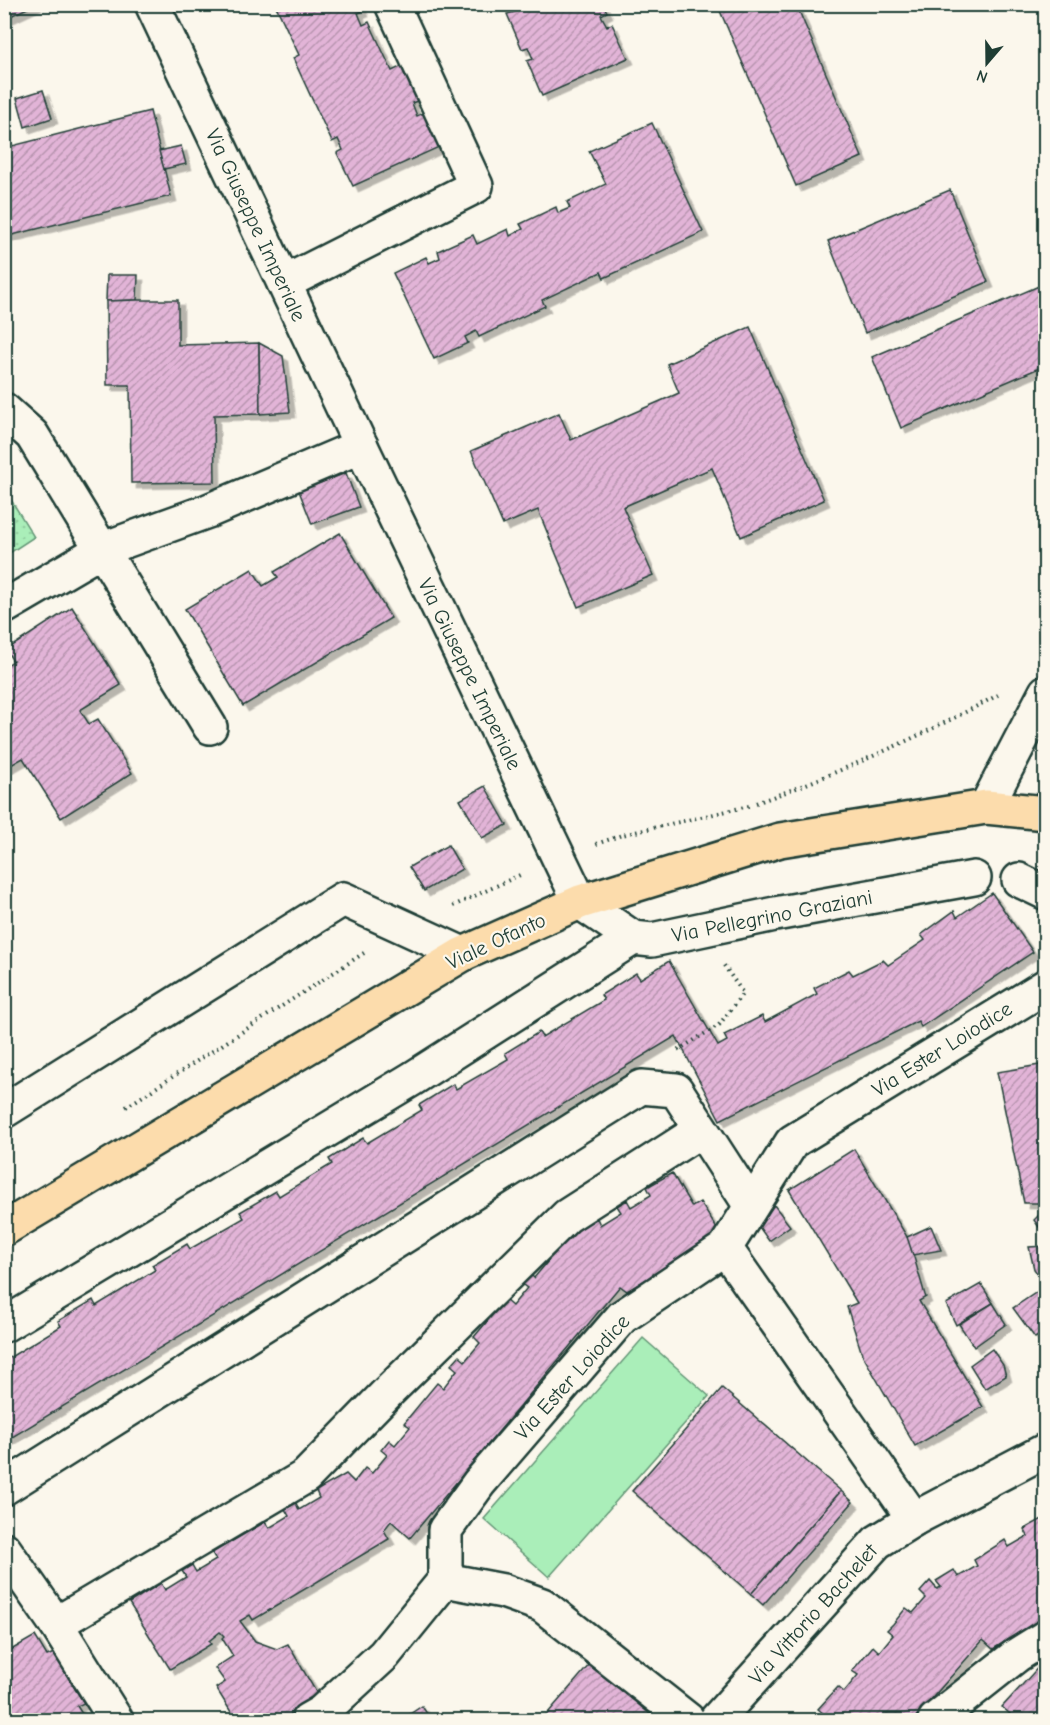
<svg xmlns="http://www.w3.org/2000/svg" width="1050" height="1725" viewBox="0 0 1050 1725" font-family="'Comic Neue',sans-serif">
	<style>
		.grass { fill: url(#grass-dots); stroke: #649676; stroke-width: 1.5 }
		.pitch { fill: #aaeeb9; stroke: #649676; stroke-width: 1.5 }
		.building { fill: url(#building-hatch); stroke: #1f3d34; stroke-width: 1.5; filter: url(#shadow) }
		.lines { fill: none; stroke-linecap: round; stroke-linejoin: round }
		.minor-casing { stroke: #1f3d34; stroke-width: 38 }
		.major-casing { stroke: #1f3d34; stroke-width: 38 }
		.path { stroke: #1f3d34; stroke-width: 4; stroke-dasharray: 1.5 4.5; stroke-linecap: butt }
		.minor { stroke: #fbf7ec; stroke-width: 33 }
		.major { stroke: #fcdcac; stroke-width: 33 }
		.labels { text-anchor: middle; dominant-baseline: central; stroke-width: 4.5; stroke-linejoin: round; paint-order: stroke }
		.street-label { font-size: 21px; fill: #1f3d34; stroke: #fbf7ec }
	</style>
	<defs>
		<pattern id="grass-dots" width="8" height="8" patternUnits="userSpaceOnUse" patternTransform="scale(1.5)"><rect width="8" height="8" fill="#aaeeb9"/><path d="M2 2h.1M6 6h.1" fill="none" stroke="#92cda0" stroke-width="1.8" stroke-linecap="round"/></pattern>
		<pattern id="building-hatch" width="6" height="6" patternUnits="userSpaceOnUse" patternTransform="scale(1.5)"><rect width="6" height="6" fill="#e2b4d7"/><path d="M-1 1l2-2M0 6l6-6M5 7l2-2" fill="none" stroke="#b794af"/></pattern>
		<filter id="shadow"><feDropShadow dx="5.5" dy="5.5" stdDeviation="0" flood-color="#0004"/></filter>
	</defs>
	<rect width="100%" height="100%" fill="#fbf7ec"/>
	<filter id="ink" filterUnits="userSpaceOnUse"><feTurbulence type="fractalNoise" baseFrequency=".0167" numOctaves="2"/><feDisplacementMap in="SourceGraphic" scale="12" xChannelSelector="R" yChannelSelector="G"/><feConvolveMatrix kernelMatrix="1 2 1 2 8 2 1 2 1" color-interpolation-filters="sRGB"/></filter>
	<g filter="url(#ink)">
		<polygon class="grass" points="5,490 34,537 5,556 4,556"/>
		<polygon class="pitch" points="643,1338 709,1396 549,1577 484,1519"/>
		<g class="building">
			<polygon points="4,4 36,4 4,19"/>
			<polygon points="275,4 360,4 363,11 358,13 363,25 369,22 392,71 402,66 417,101 412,103 417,116 423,113 439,147 353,186 337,153 343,150 338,139 332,142 293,58 299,55"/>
			<polygon points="512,4 603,4 607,12 601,15 607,26 612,24 628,58 542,96 527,61 533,59 528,47 522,49 507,14 515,12"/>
			<polygon points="717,4 796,4 862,157 796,186"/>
			<polygon points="43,90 52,118 25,127 17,98"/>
			<polygon points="150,111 171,196 4,237 4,148"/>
			<polygon points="652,123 703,232 604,278 601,272 542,300 545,306 479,337 476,331 465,337 468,343 434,359 393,273 426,257 429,263 440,258 438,251 473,235 477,244 508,229 510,236 523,229 520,224 556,207 558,213 570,208 567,202 606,184 589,151"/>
			<polygon points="181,146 186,164 164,169 159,151"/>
			<polygon points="950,190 988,282 865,333 828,241"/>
			<polygon points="107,275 138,275 137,300 106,301"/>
			<polygon points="1046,283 1046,365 901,428 872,357"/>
			<polygon points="137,300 178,300 178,345 259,343 260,414 214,415 215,482 131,483 130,385 107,385 106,301"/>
			<polygon points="750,327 824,500 741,537 712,468 623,507 653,575 578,607 538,510 503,525 471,451 559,413 571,440 679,393 667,364"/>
			<polygon points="259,343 283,356 290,412 260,414"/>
			<polygon points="346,473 359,507 312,524 299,491"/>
			<polygon points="340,533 391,618 243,706 185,609 252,569 263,586 278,577 274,572"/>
			<polygon points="72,607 121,685 80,710 89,724 98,719 132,773 61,818 23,758 4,769 4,667 13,661 6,650"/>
			<polygon points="485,786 507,825 482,838 460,800"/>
			<polygon points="448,845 462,869 424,891 409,867"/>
			<polygon points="992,893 1033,952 921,1027 918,1021 720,1120 676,1036 4,1442 4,1361 61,1326 58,1321 93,1300 96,1306 155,1270 152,1265 187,1244 190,1249 244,1218 240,1212 276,1191 279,1196 332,1164 329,1159 363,1138 367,1143 422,1110 419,1105 453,1084 456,1089 508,1059 505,1053 539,1032 542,1037 604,1000 601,995 636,973 640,979 669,961 718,1046 727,1041 724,1035 762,1016 765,1022 817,994 814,988 849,970 853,975 883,960 888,965 925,940 921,935 954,911 957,917"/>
			<polygon points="1046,1064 1046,1237 1034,1220 1045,1209 1041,1203 1024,1203 997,1072"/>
			<polygon points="854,1149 909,1240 925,1295 926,1297 919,1301 983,1407 915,1446 862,1354 847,1307 857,1303 789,1190"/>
			<polygon points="672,1173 692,1207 700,1202 721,1235 627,1291 620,1286 410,1538 391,1521 384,1530 389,1539 253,1620 250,1615 240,1621 255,1641 277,1649 288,1644 319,1697 291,1720 236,1720 216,1688 225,1682 215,1668 233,1656 222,1638 224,1636 220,1632 209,1641 211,1644 170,1669 129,1603 161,1583 165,1590 186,1577 182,1571 192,1565 196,1572 216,1560 212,1553 265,1522 269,1528 289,1516 285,1509 296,1503 299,1510 319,1498 316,1491 346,1474 354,1482 365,1468 372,1473 387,1455 381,1450 389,1440 395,1445 410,1427 404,1423 437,1383 443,1388 457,1370 451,1365 459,1356 465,1361 480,1343 474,1337 505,1300 512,1306 527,1288 520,1283 529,1273 534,1278 549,1260 543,1255 574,1231 597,1218 600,1225 621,1212 617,1206 627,1200 631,1207 651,1195 647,1187"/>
			<polygon points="774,1205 790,1226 769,1241 754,1220"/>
			<polygon points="931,1226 941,1250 913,1255 907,1237"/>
			<polygon points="1046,1246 1046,1285 1034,1269 1029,1247"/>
			<polygon points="981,1284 993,1303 956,1325 946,1304"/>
			<polygon points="1046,1286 1046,1331 1035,1338 1013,1308"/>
			<polygon points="993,1303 1006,1324 974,1347 959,1324"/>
			<polygon points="992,1349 1003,1365 1006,1376 985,1389 970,1365"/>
			<polygon points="722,1388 841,1491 751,1594 632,1491"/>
			<polygon points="841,1491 853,1502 763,1605 751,1594"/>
			<polygon points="1046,1517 1046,1617 993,1649 983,1640 913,1720 818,1720 824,1714 818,1709 838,1687 844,1692 858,1675 852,1671 873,1646 879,1652 893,1635 887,1630 893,1624 906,1608 913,1613 926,1598 920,1592 930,1581 937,1589 941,1587 936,1581 954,1570 958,1577 977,1566 974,1560 1005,1540 1009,1547 1028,1536 1024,1529"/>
			<polygon points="35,1636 47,1656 54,1653 77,1692 84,1703 77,1706 86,1720 4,1720 4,1654"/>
			<polygon points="1043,1662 1046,1665 1046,1720 1017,1720 1002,1707"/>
			<polygon points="590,1664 651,1715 647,1720 542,1720"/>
			<polygon points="422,1706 431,1720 401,1720"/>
		</g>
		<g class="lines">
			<g class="minor-casing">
				<g id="minor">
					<polyline points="152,4 361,446 580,902 633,938 652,940 775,914 974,878"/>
					<polyline points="284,283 476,186 392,4"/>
					<polyline points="4,410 32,435 210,727"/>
					<polyline points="4,607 103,549 208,511 361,446"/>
					<polyline points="986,807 1046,692"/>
					<polyline points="1019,880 1046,893"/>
					<polyline points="4,1111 343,899 463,954"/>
					<polyline points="725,1248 914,1519"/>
					<polyline points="4,1325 412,1079 633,938"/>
					<polyline points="4,1488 641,1087 676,1090 751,1206"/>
					<polyline points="4,1549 56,1624 116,1720"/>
					<polyline points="445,1580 503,1591 542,1605 688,1720"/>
					<polyline points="56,1624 306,1476 387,1393 567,1216 701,1130"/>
					<polyline points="308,1720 322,1712 384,1655 445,1580 445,1530 479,1483 622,1317 725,1248 792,1142 1046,986"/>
					<polyline points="716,1720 877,1542 914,1519 1046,1450"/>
					<polyline points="935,1720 1017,1655 1046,1637"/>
				</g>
			</g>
			<g class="major-casing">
				<polyline id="major" points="4,1229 463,954 580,902 780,840 986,807 1046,813"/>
			</g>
			<g class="path">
				<path d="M756,803C839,773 920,737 998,695"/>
				<polyline points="596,844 622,835 749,806"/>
				<polyline points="453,906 522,874"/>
				<polyline points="678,1050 719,1025 743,993 723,964"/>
				<polyline points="126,1107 364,953"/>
			</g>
			<use href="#minor" class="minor"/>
			<use href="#major" class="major"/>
		</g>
	</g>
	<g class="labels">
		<g class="street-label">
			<text transform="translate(256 225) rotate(65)">Via Giuseppe Imperiale</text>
			<text transform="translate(470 674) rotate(64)">Via Giuseppe Imperiale</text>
			<text transform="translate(772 916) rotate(-11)">Via Pellegrino Graziani</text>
			<text transform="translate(496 941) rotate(-25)">Viale Ofanto</text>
			<text transform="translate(942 1049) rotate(-32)">Via Ester Loiodice</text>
			<text transform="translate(572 1377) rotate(-48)">Via Ester Loiodice</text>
			<text transform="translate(813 1614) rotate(-48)">Via Vittorio Bachelet</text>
		</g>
	</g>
	<rect width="1050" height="1725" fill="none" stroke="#fbf7ec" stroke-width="24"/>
	<rect x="12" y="12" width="1026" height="1701" fill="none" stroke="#1f3d34" stroke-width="2" filter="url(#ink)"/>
	<g transform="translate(987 63) rotate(200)" stroke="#fbf7ec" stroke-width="4.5" paint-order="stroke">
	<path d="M0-4.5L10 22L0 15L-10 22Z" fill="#1f3d34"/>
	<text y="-9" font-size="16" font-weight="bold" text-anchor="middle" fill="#1f3d34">N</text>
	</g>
</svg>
